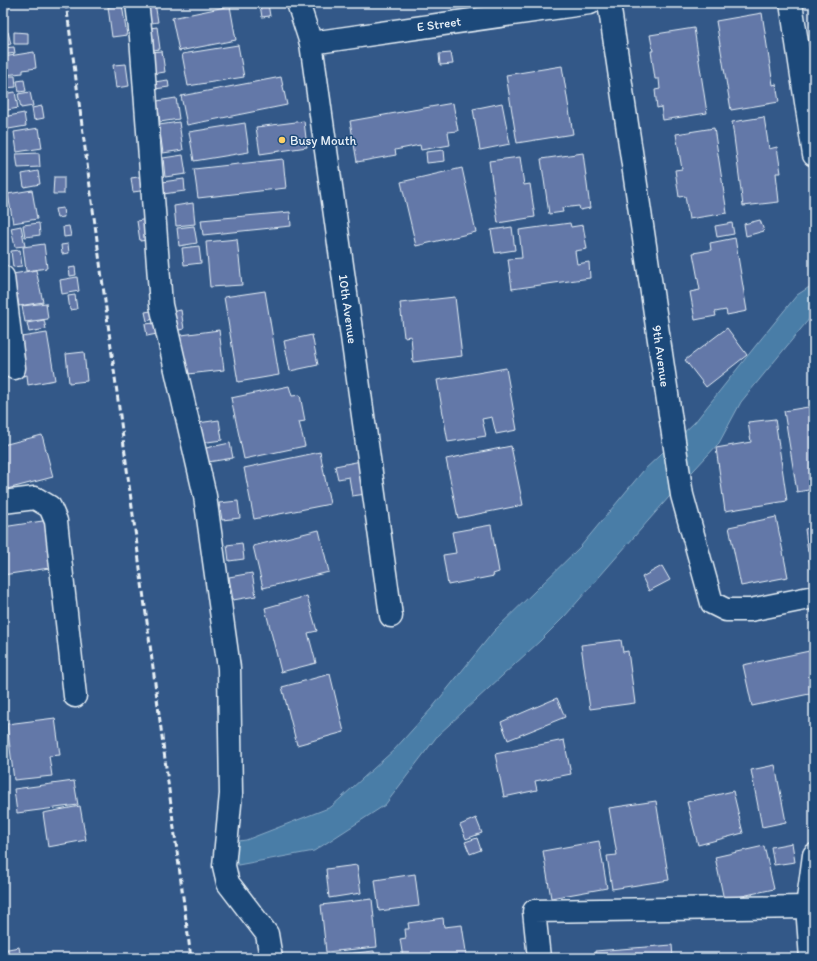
<svg xmlns="http://www.w3.org/2000/svg" width="817" height="961" viewBox="0 0 817 961" font-family="Itim,sans-serif">
	<style>
		.water { fill: #497da7; stroke: #89abc7 }
		.building { fill: #6378a8; stroke: #e8f1f8 }
		.lines { fill: none; stroke-linecap: round; stroke-linejoin: round }
		.street-casing { stroke: #e8f1f8; stroke-width: 25 }
		.street { stroke: #1f4a7a; stroke-width: 22 }
		.rail { stroke: #e8f1f8; stroke-width: 3; stroke-dasharray: 6 3; stroke-linecap: butt }
		.poi-dot { fill: #ffd166; stroke: #1f4a7a; stroke-width: 1.5 }
		.labels { text-anchor: middle; dominant-baseline: central; stroke-width: 3; stroke-linejoin: round; paint-order: stroke }
		.street-label { font-size: 13px; fill: #e8f1f8; stroke: #1f4a7a }
		.poi-label { font-size: 13px; fill: #e8f1f8; stroke: #1f4a7a; text-anchor: start }
	</style>
	<rect width="100%" height="100%" fill="#335888"/>
	<filter id="ink" filterUnits="userSpaceOnUse"><feTurbulence type="fractalNoise" baseFrequency=".025" numOctaves="2"/><feDisplacementMap in="SourceGraphic" scale="8" xChannelSelector="R" yChannelSelector="G"/><feConvolveMatrix kernelMatrix="1 2 1 2 8 2 1 2 1" color-interpolation-filters="sRGB"/></filter>
	<g filter="url(#ink)">
		<polygon class="water" points="814,284 814,313 741,402 719,443 669,497 565,616 540,641 438,735 385,805 314,851 238,865 231,842 246,840 331,807 394,750 432,708 494,631 581,546 643,471 695,422 757,344 797,295"/>
		<g class="building">
			<polygon points="142,3 155,3 158,22 145,24"/>
			<polygon points="242,3 272,3 272,4 242,6"/>
			<polygon points="3,4 9,5 7,15 3,15"/>
			<polygon points="268,4 270,16 262,17 260,5"/>
			<polygon points="122,5 127,35 112,37 108,7"/>
			<polygon points="230,6 236,40 179,51 172,18"/>
			<polygon points="762,13 773,85 776,84 779,102 731,110 716,21"/>
			<polygon points="3,20 6,20 7,32 3,32"/>
			<polygon points="157,27 160,49 147,51 143,29"/>
			<polygon points="694,28 707,113 663,120 661,107 657,108 655,90 660,89 659,79 655,79 651,51 653,51 650,35"/>
			<polygon points="8,32 11,44 3,46 3,33"/>
			<polygon points="14,32 28,33 28,44 14,44"/>
			<polygon points="238,45 244,77 188,86 182,54"/>
			<polygon points="14,47 15,53 3,55 3,48"/>
			<polygon points="162,51 165,72 152,74 149,52"/>
			<polygon points="34,52 36,68 23,70 23,73 4,75 3,57"/>
			<polygon points="451,53 453,64 440,65 439,54"/>
			<polygon points="126,64 129,86 116,88 113,65"/>
			<polygon points="562,66 573,134 517,143 506,75"/>
			<polygon points="4,76 15,76 16,87 5,88"/>
			<polygon points="281,77 287,105 187,125 181,96"/>
			<polygon points="24,80 26,91 19,92 17,81"/>
			<polygon points="168,80 169,87 155,89 154,82"/>
			<polygon points="15,92 18,108 3,111 3,94"/>
			<polygon points="30,92 33,106 21,108 18,94"/>
			<polygon points="176,98 179,119 160,122 157,101"/>
			<polygon points="453,103 458,131 448,132 450,145 421,150 420,145 395,150 396,155 357,162 350,121"/>
			<polygon points="502,103 510,144 480,150 473,109"/>
			<polygon points="42,106 44,118 34,120 32,108"/>
			<polygon points="24,113 26,126 3,130 3,117"/>
			<polygon points="764,117 769,149 777,147 781,173 776,173 779,202 743,206 732,122"/>
			<polygon points="304,121 307,147 260,154 256,127"/>
			<polygon points="179,122 183,150 163,153 159,125"/>
			<polygon points="245,123 249,152 194,161 189,132"/>
			<polygon points="39,128 42,148 17,152 14,132"/>
			<polygon points="714,128 727,213 689,219 685,196 679,197 675,170 682,169 676,134"/>
			<polygon points="444,150 445,161 427,163 426,152"/>
			<polygon points="39,153 40,167 18,168 16,154"/>
			<polygon points="583,153 590,208 580,210 579,206 562,208 563,212 549,214 541,159"/>
			<polygon points="183,155 186,174 165,177 163,158"/>
			<polygon points="520,157 524,185 530,184 535,217 498,223 489,161"/>
			<polygon points="283,159 286,188 198,198 194,169"/>
			<polygon points="462,168 476,232 416,246 401,182"/>
			<polygon points="38,171 40,184 24,187 22,174"/>
			<polygon points="145,176 148,190 133,192 131,178"/>
			<polygon points="54,177 64,177 64,194 53,194"/>
			<polygon points="184,179 185,191 163,194 162,182"/>
			<polygon points="32,190 37,219 13,223 8,194"/>
			<polygon points="193,203 195,224 176,226 174,206"/>
			<polygon points="63,208 64,217 57,218 55,209"/>
			<polygon points="290,212 291,226 203,235 201,220"/>
			<polygon points="151,218 155,239 140,241 137,221"/>
			<polygon points="760,220 764,231 746,236 744,224"/>
			<polygon points="39,223 40,235 25,237 23,225"/>
			<polygon points="570,223 571,227 583,225 587,249 575,251 577,264 589,262 590,278 512,289 508,259 522,258 519,230"/>
			<polygon points="732,223 734,234 717,237 715,226"/>
			<polygon points="21,226 25,246 15,247 11,228"/>
			<polygon points="69,226 71,236 64,237 63,227"/>
			<polygon points="194,226 197,243 179,246 177,228"/>
			<polygon points="512,227 515,250 495,253 491,230"/>
			<polygon points="735,238 747,311 727,315 726,310 715,312 716,316 695,320 690,292 700,290 693,253 711,250 710,243"/>
			<polygon points="237,239 242,285 210,287 206,242"/>
			<polygon points="44,244 47,268 26,271 23,247"/>
			<polygon points="68,244 69,253 62,254 61,245"/>
			<polygon points="199,246 201,263 184,265 182,248"/>
			<polygon points="20,250 22,266 13,267 11,251"/>
			<polygon points="75,267 76,275 70,276 69,268"/>
			<polygon points="36,270 43,302 19,306 13,274"/>
			<polygon points="77,277 79,291 62,294 60,280"/>
			<polygon points="265,291 279,375 238,382 224,297"/>
			<polygon points="75,295 77,309 70,310 68,296"/>
			<polygon points="455,297 462,356 413,362 411,336 404,337 400,303"/>
			<polygon points="46,303 48,319 25,322 22,306"/>
			<polygon points="181,310 184,329 174,331 171,312"/>
			<polygon points="151,311 153,319 147,321 145,312"/>
			<polygon points="44,320 46,329 29,332 27,323"/>
			<polygon points="155,323 157,334 147,336 145,324"/>
			<polygon points="727,328 747,355 706,387 685,360"/>
			<polygon points="219,330 224,370 179,375 174,336"/>
			<polygon points="47,333 55,380 28,385 27,375 23,376 19,353 24,352 21,337"/>
			<polygon points="312,335 318,365 290,371 284,341"/>
			<polygon points="84,352 87,381 69,383 66,354"/>
			<polygon points="506,368 517,430 496,434 492,417 482,419 486,436 448,442 437,380"/>
			<polygon points="289,386 292,396 300,395 305,421 299,422 305,446 244,459 231,398"/>
			<polygon points="814,406 814,489 797,492 784,411"/>
			<polygon points="775,419 787,501 725,511 716,448 751,442 748,422"/>
			<polygon points="219,420 222,440 200,443 198,423"/>
			<polygon points="42,435 53,477 7,489 3,475 3,445"/>
			<polygon points="230,443 233,458 208,462 206,448"/>
			<polygon points="511,446 523,505 458,518 446,459"/>
			<polygon points="320,452 330,504 254,519 244,468"/>
			<polygon points="361,461 366,494 352,496 349,477 338,479 335,466"/>
			<polygon points="238,501 240,518 222,520 219,503"/>
			<polygon points="776,517 788,577 741,586 729,527"/>
			<polygon points="49,520 56,567 3,575 3,527"/>
			<polygon points="491,525 499,572 493,574 494,576 448,585 443,555 456,553 452,532"/>
			<polygon points="814,527 814,551 808,552 805,529"/>
			<polygon points="319,530 329,572 263,588 253,546"/>
			<polygon points="242,543 244,559 229,561 227,545"/>
			<polygon points="813,556 814,556 814,576 812,577 809,559 813,558"/>
			<polygon points="662,566 670,580 649,591 642,577"/>
			<polygon points="252,573 256,596 233,600 229,577"/>
			<polygon points="307,596 317,631 308,633 316,663 281,672 265,608"/>
			<polygon points="621,640 623,652 628,651 635,703 590,709 581,645"/>
			<polygon points="814,650 814,693 752,706 743,665"/>
			<polygon points="330,674 344,732 297,745 282,687"/>
			<polygon points="557,698 565,717 508,740 501,722"/>
			<polygon points="55,718 60,755 49,756 52,776 14,780 7,724"/>
			<polygon points="564,740 571,774 535,781 537,790 504,797 495,754"/>
			<polygon points="775,765 786,822 762,827 751,770"/>
			<polygon points="74,781 78,805 17,813 14,789"/>
			<polygon points="733,791 743,833 698,845 687,802"/>
			<polygon points="656,801 669,880 612,889 607,856 617,855 609,808"/>
			<polygon points="80,806 86,840 48,847 43,813"/>
			<polygon points="476,818 482,833 466,839 460,825"/>
			<polygon points="477,838 481,850 470,854 465,842"/>
			<polygon points="599,841 607,888 551,898 543,851"/>
			<polygon points="792,843 795,862 774,865 771,847"/>
			<polygon points="764,846 774,889 724,900 715,857"/>
			<polygon points="357,865 361,893 329,898 326,869"/>
			<polygon points="415,874 419,906 379,911 375,880"/>
			<polygon points="372,899 377,947 326,952 321,905"/>
			<polygon points="443,918 444,927 462,925 467,958 403,958 400,939 406,938 405,929 409,929 408,923"/>
			<polygon points="672,945 673,958 595,958 595,951"/>
			<polygon points="19,947 21,958 3,958 3,950"/>
			<polygon points="374,951 375,958 337,958 336,955"/>
		</g>
		<g class="lines">
			<g class="street-casing">
				<g id="street">
					<polyline points="137,3 141,37 161,305 205,496 229,668 231,794 224,866 228,883 267,934 271,958"/>
					<polyline points="298,3 311,43 391,616"/>
					<polyline points="609,3 682,495 712,603 726,610 750,610 814,597"/>
					<polyline points="791,3 814,155"/>
					<polyline points="311,43 590,3"/>
					<polyline points="3,277 14,368"/>
					<polyline points="3,502 35,498 50,507 56,521 75,696"/>
					<polyline points="539,958 534,911 807,907"/>
					<polyline points="811,958 807,907 814,855"/>
				</g>
			</g>
			<use href="#street" class="street"/>
			<polyline class="rail" points="66,3 191,958"/>
		</g>
	</g>
	<circle class="poi-dot" cx="282" cy="140" r="4"/>
	<g class="labels">
		<g class="street-label">
			<text transform="translate(439 24) rotate(-8)">E Street</text>
			<text transform="translate(348 309) rotate(82)">10th Avenue</text>
			<text transform="translate(661 356) rotate(82)">9th Avenue</text>
		</g>
		<g class="poi-label">
			<text x="290" y="140">Busy Mouth</text>
		</g>
	</g>
	<rect width="817" height="961" fill="none" stroke="#1f4a7a" stroke-width="16"/>
	<rect x="8" y="8" width="801" height="945" fill="none" stroke="#e8f1f8" stroke-width="1.5" filter="url(#ink)"/>
</svg>
